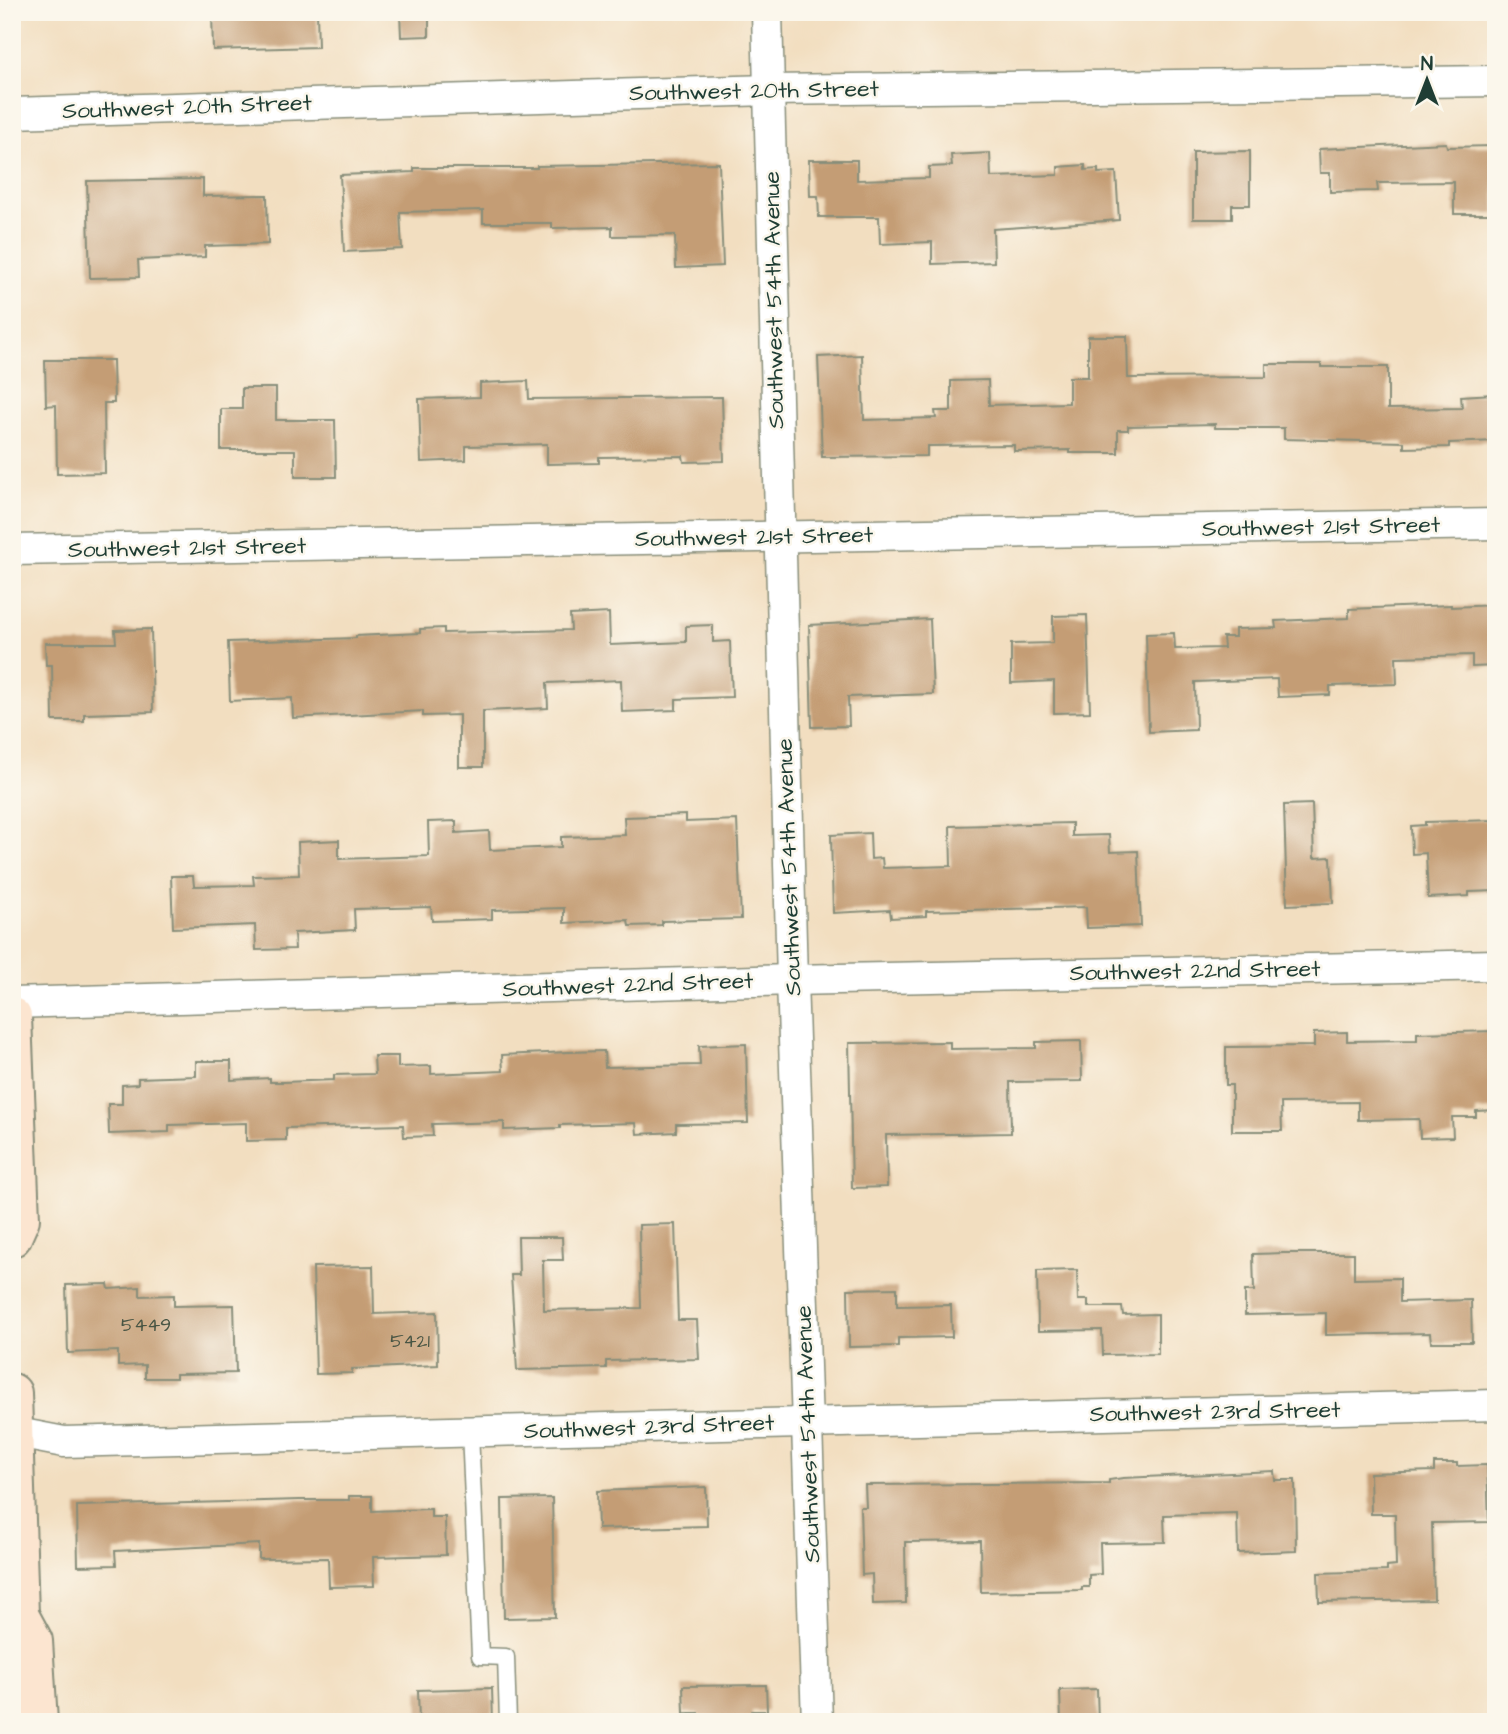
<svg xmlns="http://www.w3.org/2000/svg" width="1508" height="1734" viewBox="0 0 1508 1734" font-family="'Architects Daughter',sans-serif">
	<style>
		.building { fill: #c49d75 }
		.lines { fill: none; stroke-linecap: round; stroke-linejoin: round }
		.lane-casing { stroke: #888e7a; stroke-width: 19 }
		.street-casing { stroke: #888e7a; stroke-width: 33 }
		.secondary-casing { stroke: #888e7a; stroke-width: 42 }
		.lane { stroke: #fff; stroke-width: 16 }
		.street { stroke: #fff; stroke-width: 30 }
		.secondary { stroke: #fce5d0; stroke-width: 38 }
		.labels { text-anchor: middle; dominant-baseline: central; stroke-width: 5; stroke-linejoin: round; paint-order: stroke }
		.number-label { font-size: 19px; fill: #485544 }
		.street-label { font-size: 23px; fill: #1f3d34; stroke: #fbf7ec }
	</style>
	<rect width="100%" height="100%" fill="#fbf7ec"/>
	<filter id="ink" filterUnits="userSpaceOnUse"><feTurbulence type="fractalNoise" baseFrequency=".0143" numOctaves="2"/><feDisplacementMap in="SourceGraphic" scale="14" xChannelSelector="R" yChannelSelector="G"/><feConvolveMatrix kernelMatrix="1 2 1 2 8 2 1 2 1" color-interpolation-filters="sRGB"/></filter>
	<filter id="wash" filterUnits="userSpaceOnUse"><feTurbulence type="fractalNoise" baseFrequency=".00686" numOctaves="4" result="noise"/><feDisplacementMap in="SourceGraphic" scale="28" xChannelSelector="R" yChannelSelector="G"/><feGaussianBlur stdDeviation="1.57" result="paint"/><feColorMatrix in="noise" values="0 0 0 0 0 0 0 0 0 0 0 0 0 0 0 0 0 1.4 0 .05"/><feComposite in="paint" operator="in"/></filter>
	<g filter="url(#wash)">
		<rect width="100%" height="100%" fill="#f2dec0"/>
		<g id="blocks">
			<g class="building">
				<polygon points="212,12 317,12 318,47 213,50"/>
				<polygon points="400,12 429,12 429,36 401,37"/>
				<polygon points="1446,143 1447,147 1494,146 1495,214 1454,214 1454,182 1377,183 1378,191 1330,192 1330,173 1320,173 1319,149"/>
				<polygon points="1250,151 1250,205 1232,205 1232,219 1193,219 1193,152"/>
				<polygon points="990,153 991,177 1058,175 1058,167 1085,165 1085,170 1098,169 1098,173 1116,172 1119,220 993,229 994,262 932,264 932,242 880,244 879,217 819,217 818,196 810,196 809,160 857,160 857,180 929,178 929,167 952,166 951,155"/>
				<polygon points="719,163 723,266 676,268 675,235 612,236 612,227 552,228 552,223 483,223 483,210 400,212 402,249 344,252 340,175 414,172 414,168 537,168 537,166"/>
				<polygon points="203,179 203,196 267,195 268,244 205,246 205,257 138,260 139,277 90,278 87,181"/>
				<polygon points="1088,336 1127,336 1128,378 1266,377 1266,364 1321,364 1321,367 1388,367 1388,409 1462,408 1461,396 1493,394 1495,441 1449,443 1449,447 1404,448 1404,442 1284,439 1284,428 1215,428 1215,424 1128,426 1128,430 1118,430 1118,453 1070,453 1070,450 1014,451 1014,445 927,446 927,456 822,457 818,357 862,355 864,420 936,418 935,411 951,411 951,381 988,380 989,405 1069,403 1069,377 1088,377"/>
				<polygon points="45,360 113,360 114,403 104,403 105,473 57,474 56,405 46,406"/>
				<polygon points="528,381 529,399 722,397 724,461 684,462 683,456 599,457 599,463 547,464 547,444 466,446 466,460 421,462 419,399 480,397 480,383"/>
				<polygon points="242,388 276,388 276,420 335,420 336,477 295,477 295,450 221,450 221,409 242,409"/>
				<polygon points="1451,605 1451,607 1496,605 1496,666 1472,667 1472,655 1396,657 1397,684 1330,686 1330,695 1278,697 1277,679 1195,682 1196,730 1149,732 1146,634 1174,633 1175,649 1224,648 1223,637 1235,637 1235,629 1276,628 1275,621 1349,618 1349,609"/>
				<polygon points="609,613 610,645 686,642 686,626 713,625 713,642 730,641 732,697 676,699 676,710 622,712 621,680 547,683 548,708 483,711 483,767 459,767 459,715 423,716 423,711 293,718 292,698 230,701 228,642 356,638 356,636 420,633 420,629 444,628 444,633 571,630 570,615"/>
				<polygon points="1087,615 1090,712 1054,713 1054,681 1011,683 1011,644 1053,643 1053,616"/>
				<polygon points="930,619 933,694 848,697 849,726 812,727 809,625"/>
				<polygon points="151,629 153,712 84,714 84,721 53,721 52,665 46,665 45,643 116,643 115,630"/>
				<polygon points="1312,804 1314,858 1331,857 1333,903 1287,905 1284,805"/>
				<polygon points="686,815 686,822 737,820 741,919 662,921 662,925 629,926 628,920 564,923 564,908 492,910 492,919 432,921 431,907 354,909 355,930 294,933 295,949 256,950 255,925 173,928 171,876 193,876 194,886 254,885 253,876 299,875 298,842 339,840 339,859 429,856 428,822 456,821 456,833 489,831 490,850 561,847 561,837 625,835 624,817"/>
				<polygon points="1496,820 1496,891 1469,892 1469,896 1428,898 1426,853 1412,854 1411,826 1425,825 1425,822"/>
				<polygon points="1072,823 1072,836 1109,835 1110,852 1138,851 1141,926 1087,928 1086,907 926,911 926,916 891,918 890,910 833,913 831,835 870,833 871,859 882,858 883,868 951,866 950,826"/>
				<polygon points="1496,1031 1496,1110 1476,1111 1476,1117 1452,1117 1453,1137 1420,1138 1419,1119 1358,1120 1358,1102 1281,1103 1282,1131 1232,1131 1232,1085 1226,1085 1226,1047 1314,1046 1314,1033 1347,1032 1347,1041 1417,1040 1417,1033"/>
				<polygon points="1081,1041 1082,1081 1010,1082 1011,1133 886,1135 887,1187 852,1188 849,1043 950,1042 950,1049 1036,1048 1036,1042"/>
				<polygon points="746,1044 748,1123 676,1124 676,1132 637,1134 636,1123 560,1125 560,1128 504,1130 504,1122 432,1124 433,1136 404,1137 403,1125 286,1128 286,1140 246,1141 246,1123 169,1125 169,1132 109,1134 108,1104 122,1104 122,1085 138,1084 138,1078 196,1076 196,1061 231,1061 231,1080 270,1078 270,1082 284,1082 334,1080 334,1075 375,1074 374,1056 398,1056 398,1067 431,1066 431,1074 503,1071 502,1055 569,1052 604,1051 605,1067 700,1065 699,1046"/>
				<polygon points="675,1224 678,1320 697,1320 699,1359 606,1361 606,1368 517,1370 511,1275 519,1275 518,1237 562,1237 563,1260 543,1260 544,1310 641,1308 639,1225"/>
				<polygon points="1284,1253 1354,1253 1354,1279 1400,1278 1400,1302 1471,1300 1472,1342 1431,1342 1430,1333 1326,1335 1326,1313 1245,1315 1245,1291 1254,1291 1253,1254"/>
				<polygon points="373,1266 374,1314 437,1312 438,1365 352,1369 352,1373 316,1374 313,1267"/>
				<polygon points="1077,1270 1078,1300 1088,1300 1088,1307 1122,1307 1123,1315 1158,1314 1158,1354 1103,1355 1102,1330 1038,1331 1037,1271"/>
				<polygon points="108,1284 109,1289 140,1287 140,1296 174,1295 174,1306 234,1305 236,1373 176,1374 176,1378 145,1378 145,1365 118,1366 118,1351 68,1353 66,1285"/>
				<polygon points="897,1288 897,1306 951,1305 952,1337 898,1338 898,1346 849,1347 848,1289"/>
				<polygon points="1434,1463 1457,1463 1457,1466 1487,1465 1489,1522 1432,1523 1434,1600 1319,1602 1318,1573 1387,1571 1387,1567 1396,1566 1395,1514 1371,1514 1370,1473 1434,1471"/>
				<polygon points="1274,1471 1275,1480 1295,1480 1296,1551 1238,1553 1237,1513 1164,1515 1165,1542 1100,1543 1101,1574 1089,1575 1089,1587 1082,1587 1082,1590 981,1592 980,1541 905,1542 906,1603 873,1604 872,1574 862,1575 860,1507 866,1507 865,1485 1109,1483 1109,1480 1123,1478"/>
				<polygon points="706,1487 707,1526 598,1529 597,1491"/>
				<polygon points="349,1496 372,1496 372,1511 431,1509 431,1517 445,1517 446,1555 373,1557 374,1586 329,1587 328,1558 259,1559 259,1544 115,1551 116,1565 78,1566 77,1506 299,1500 349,1500"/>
				<polygon points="552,1498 555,1617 504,1618 502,1499"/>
				<polygon points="766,1685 767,1711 752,1711 752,1722 698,1722 698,1713 684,1713 683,1686"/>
				<polygon points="492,1688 493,1722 419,1722 418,1690"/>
				<polygon points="1097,1689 1098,1722 1061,1722 1060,1690"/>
			</g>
		</g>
	</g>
	<g filter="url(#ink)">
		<use href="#blocks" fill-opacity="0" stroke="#888e7a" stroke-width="2"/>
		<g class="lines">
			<g class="lane-casing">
				<polyline id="lane" points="470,1432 480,1656 506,1657 508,1722"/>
			</g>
			<g class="street-casing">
				<g id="street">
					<polyline points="767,12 792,980 817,1722"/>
					<polyline points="12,113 769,90 1496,81"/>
					<polyline points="12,550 1496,524"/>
					<polyline points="12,1003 792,980 1496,965"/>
					<polyline points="12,1432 64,1442 1496,1405"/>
				</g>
			</g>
			<g class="secondary-casing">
				<g id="secondary">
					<polyline points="12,1017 20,1219 12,1237"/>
					<polyline points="12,1393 19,1615 12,1632"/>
					<polyline points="19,1615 33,1641 38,1722"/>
				</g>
			</g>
			<use href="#lane" class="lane"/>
			<use href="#street" class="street"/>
			<use href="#secondary" class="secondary"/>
		</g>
	</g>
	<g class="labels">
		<g class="number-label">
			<text x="146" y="1325">5449</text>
			<text x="410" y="1341">5421</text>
		</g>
		<g class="street-label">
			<text transform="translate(754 91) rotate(-1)">Southwest 20th Street</text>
			<text transform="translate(187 107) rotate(-2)">Southwest 20th Street</text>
			<text transform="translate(774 300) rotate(-91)">Southwest 54th Avenue</text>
			<text transform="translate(1321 527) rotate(-1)">Southwest 21st Street</text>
			<text transform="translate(754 537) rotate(-1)">Southwest 21st Street</text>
			<text transform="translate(187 548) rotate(-1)">Southwest 21st Street</text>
			<text transform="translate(789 867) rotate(-92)">Southwest 54th Avenue</text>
			<text transform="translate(1195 971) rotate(-1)">Southwest 22nd Street</text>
			<text transform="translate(628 985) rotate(-2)">Southwest 22nd Street</text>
			<text transform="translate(1215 1412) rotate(-1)">Southwest 23rd Street</text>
			<text transform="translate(649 1427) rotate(-2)">Southwest 23rd Street</text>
			<text transform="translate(808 1434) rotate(-92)">Southwest 54th Avenue</text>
		</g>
	</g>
	<rect width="1508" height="1734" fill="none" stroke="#fbf7ec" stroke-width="42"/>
	<g transform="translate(1427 80)" stroke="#fbf7ec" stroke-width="5" paint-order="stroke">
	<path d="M0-5L12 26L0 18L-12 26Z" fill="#1f3d34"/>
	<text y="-10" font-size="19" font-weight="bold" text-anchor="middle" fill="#1f3d34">N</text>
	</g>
</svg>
